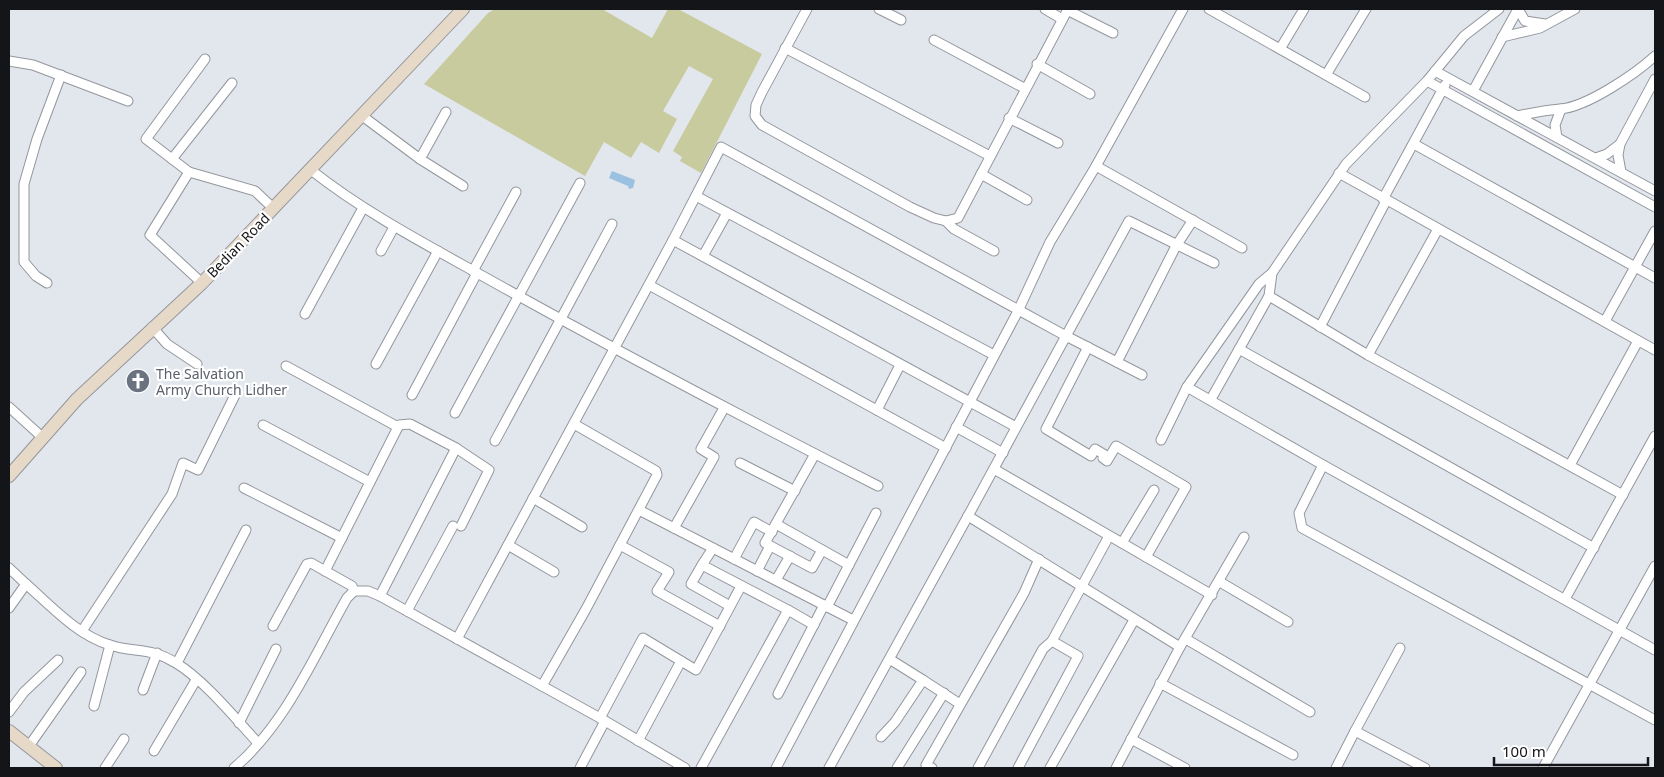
<svg xmlns="http://www.w3.org/2000/svg" width="1664" height="777" viewBox="0 0 1664 777" font-family="'Noto Sans',sans-serif">
	<style>
		.green { fill: #c7cb9e }
		.water { fill: #9ac1df }
		.lines { fill: none; stroke-linecap: round; stroke-linejoin: round }
		.street-casing { stroke: #93979d; stroke-width: 11 }
		.secondary-casing { stroke: #93979d; stroke-width: 14 }
		.street { stroke: #fff; stroke-width: 9 }
		.secondary { stroke: #e7d9c7; stroke-width: 12 }
		.labels { text-anchor: middle; dominant-baseline: central; stroke-width: 4.5; stroke-linejoin: round; paint-order: stroke }
		.street-label { font-size: 14px; fill: #141518; stroke: #fff }
		.worship-label { font-size: 14px; fill: #5b616d; stroke: #fff; text-anchor: start }
	</style>
	<rect width="100%" height="100%" fill="#e2e6ed"/>
	<polygon class="green" points="495,9 602,9 652,38 668,9 678,9 762,54 701,173 680,161 682,157 673,151 713,79 689,66 663,111 677,119 659,153 641,142 631,158 604,142 585,176 424,84 488,13"/>
	<polygon class="water" points="612,171 635,180 633,188 629,189 628,186 609,178"/>
	<g class="lines">
		<g class="street-casing">
			<g id="street">
				<polyline points="807,9 762,92 756,105 755,116 762,125 910,207 934,218 946,221 958,218 1068,9"/>
				<polyline points="879,9 901,20"/>
				<polyline points="1045,9 1062,19"/>
				<polyline points="1209,9 1365,97"/>
				<polyline points="1518,9 1525,21 1545,24"/>
				<polyline points="1067,10 1113,33"/>
				<polyline points="1502,37 1540,28 1575,9"/>
				<polyline points="934,40 1024,88"/>
				<polyline points="785,48 990,156"/>
				<polyline points="1280,49 1304,9"/>
				<polyline points="9,61 33,65 128,101"/>
				<polyline points="1037,64 1090,94"/>
				<polyline points="1435,71 1655,191"/>
				<polyline points="1326,75 1366,9"/>
				<polyline points="1427,81 1655,207"/>
				<polyline points="1473,91 1518,9"/>
				<polyline points="361,115 420,159 463,186"/>
				<path d="M1517,116C1532,113 1546,110 1560,109C1587,107 1635,74 1655,56"/>
				<polyline points="1009,118 1058,143"/>
				<polyline points="1557,137 1555,125 1561,109"/>
				<polyline points="1414,144 1655,278"/>
				<polyline points="1596,158 1607,154 1620,144"/>
				<polyline points="172,159 232,83"/>
				<polyline points="420,159 446,112"/>
				<polyline points="1096,166 1242,248"/>
				<path d="M311,170C368,215 433,248 497,284C623,354 750,421 878,486"/>
				<polyline points="189,172 146,139 205,59"/>
				<polyline points="1621,172 1618,155 1620,144 1655,79"/>
				<polyline points="1339,173 1655,350"/>
				<polyline points="981,174 1027,200"/>
				<polyline points="696,196 994,355"/>
				<polyline points="1383,199 1445,85"/>
				<polyline points="946,221 954,229 994,251"/>
				<polyline points="673,240 1016,427"/>
				<polyline points="381,251 394,227"/>
				<polyline points="703,256 727,213"/>
				<polyline points="473,271 516,192"/>
				<polyline points="47,283 36,276 24,262 24,184 37,139 61,75"/>
				<polyline points="202,283 150,235 189,172 255,191 274,209"/>
				<polyline points="649,285 946,448"/>
				<polyline points="1269,296 1368,355 1623,495"/>
				<polyline points="305,314 363,208"/>
				<polyline points="1605,321 1655,231"/>
				<polyline points="152,327 167,344 197,364"/>
				<polyline points="1320,327 1386,201"/>
				<polyline points="1088,347 1046,429 1091,456 1095,449 1105,455 1103,458 1107,461 1116,446 1186,487 1146,557"/>
				<polyline points="1239,349 1594,548"/>
				<polyline points="1368,355 1438,229"/>
				<polyline points="1117,362 1176,246 1193,220"/>
				<polyline points="376,364 438,251"/>
				<polyline points="286,366 398,427"/>
				<polyline points="1142,375 1066,336 968,516 1180,647"/>
				<polyline points="1187,387 1323,465 1655,650"/>
				<polyline points="412,395 477,273"/>
				<polyline points="1211,399 1269,296 1272,273"/>
				<polyline points="9,407 42,437"/>
				<polyline points="877,410 900,365"/>
				<polyline points="455,413 580,183"/>
				<polyline points="263,425 370,482"/>
				<polyline points="956,427 1003,453"/>
				<polyline points="1161,440 1187,387 1259,284 1272,273 1346,164 1427,81 1464,36 1499,9"/>
				<polyline points="495,441 612,224"/>
				<polyline points="815,454 765,543 812,568 822,550"/>
				<polyline points="740,463 795,491"/>
				<polyline points="1323,465 1299,513 1302,528 1655,720"/>
				<polyline points="1570,465 1638,341"/>
				<polyline points="994,469 1212,595"/>
				<polyline points="244,488 342,538"/>
				<polyline points="533,498 582,527"/>
				<polyline points="639,510 853,620"/>
				<polyline points="776,524 849,565"/>
				<polyline points="674,528 714,457 701,449 724,408"/>
				<polyline points="1122,543 1154,490"/>
				<polyline points="508,545 554,572"/>
				<polyline points="620,545 669,572 657,591 720,626"/>
				<polyline points="713,548 702,565 788,610"/>
				<polyline points="734,559 754,522 772,532"/>
				<polyline points="702,565 691,584 730,606"/>
				<polyline points="9,568 26,584 9,608"/>
				<polyline points="325,571 399,425 410,424 456,448 489,470 461,526"/>
				<polyline points="757,571 770,546"/>
				<polyline points="776,580 790,556"/>
				<polyline points="1220,582 1288,622"/>
				<path d="M26,584C51,606 77,635 110,645C134,653 151,647 176,663C204,680 235,718 258,743"/>
				<polyline points="380,596 456,448"/>
				<polyline points="1565,599 1655,436"/>
				<polyline points="827,607 876,513"/>
				<polyline points="407,611 453,526"/>
				<polyline points="273,626 307,564 311,563 352,586 354,591 368,591 380,596 600,718 685,768"/>
				<polyline points="82,631 172,494 183,463 198,470 235,395"/>
				<polyline points="457,639 673,240 721,147 1066,336 1129,221 1214,263"/>
				<polyline points="1186,639 1310,712"/>
				<polyline points="1400,648 1355,731 1425,768"/>
				<polyline points="891,660 923,680"/>
				<polyline points="177,663 246,530"/>
				<polyline points="1160,683 1293,755"/>
				<polyline points="542,686 586,609 657,475 656,471 574,424"/>
				<polyline points="143,690 157,653"/>
				<polyline points="778,694 824,605"/>
				<polyline points="94,706 110,645"/>
				<polyline points="9,712 24,692 58,660"/>
				<polyline points="600,718 643,638 696,670 741,586"/>
				<polyline points="239,723 276,649"/>
				<polyline points="881,737 895,722 923,680 960,704"/>
				<polyline points="1131,739 1185,768"/>
				<polyline points="638,741 681,661"/>
				<polyline points="29,746 81,672"/>
				<polyline points="154,751 196,680"/>
				<polyline points="105,768 124,739"/>
				<path d="M234,768C286,724 314,656 347,598L354,591"/>
				<polyline points="580,768 605,721"/>
				<polyline points="701,768 788,610 814,625"/>
				<polyline points="776,768 1018,311 1050,242 1096,166 1183,9"/>
				<polyline points="829,768 968,516"/>
				<polyline points="897,768 944,693"/>
				<polyline points="932,768 926,765 1024,593 1039,559"/>
				<polyline points="978,768 1043,649 1052,641 1109,536"/>
				<polyline points="1018,768 1078,656 1052,641"/>
				<polyline points="1050,768 1134,620"/>
				<polyline points="1116,768 1180,647 1244,537"/>
				<polyline points="1336,768 1355,731"/>
				<polyline points="1543,768 1655,566"/>
			</g>
		</g>
		<g class="secondary-casing">
			<g id="secondary">
				<polyline points="9,476 77,399 202,283 463,9"/>
				<polyline points="9,731 56,768"/>
			</g>
		</g>
		<use href="#street" class="street"/>
		<use href="#secondary" class="secondary"/>
	</g>
	<defs>
		<g id="church-disc" transform="scale(1.25)"><circle r="9.5" fill="#6b7280" stroke="#fff"/><path d="M-1.2-6h2.4v3.5h3.3v2.4h-3.3V6h-2.4V-.1h-3.3v-2.4h3.3Z" fill="#fff"/></g>
	</defs>
	<g fill-rule="evenodd">
		<use href="#church-disc" x="138" y="381"/>
	</g>
	<g class="labels">
		<g class="street-label">
			<text transform="translate(238 245) rotate(-46)">Bedian Road</text>
		</g>
		<g class="worship-label">
			<text x="156" y="373">The Salvation<tspan x="156" dy="16">Army Church Lidher</tspan></text>
		</g>
	</g>
	<rect width="1664" height="777" fill="none" stroke="#141518" stroke-width="20"/>
	<path d="M1494 757v8h154v-8" fill="none" stroke="#141518" stroke-width="2.5"/>
	<text x="1502" y="757" font-size="15" fill="#141518" stroke="#ffffff" stroke-width="4" paint-order="stroke">100 m</text>
</svg>
